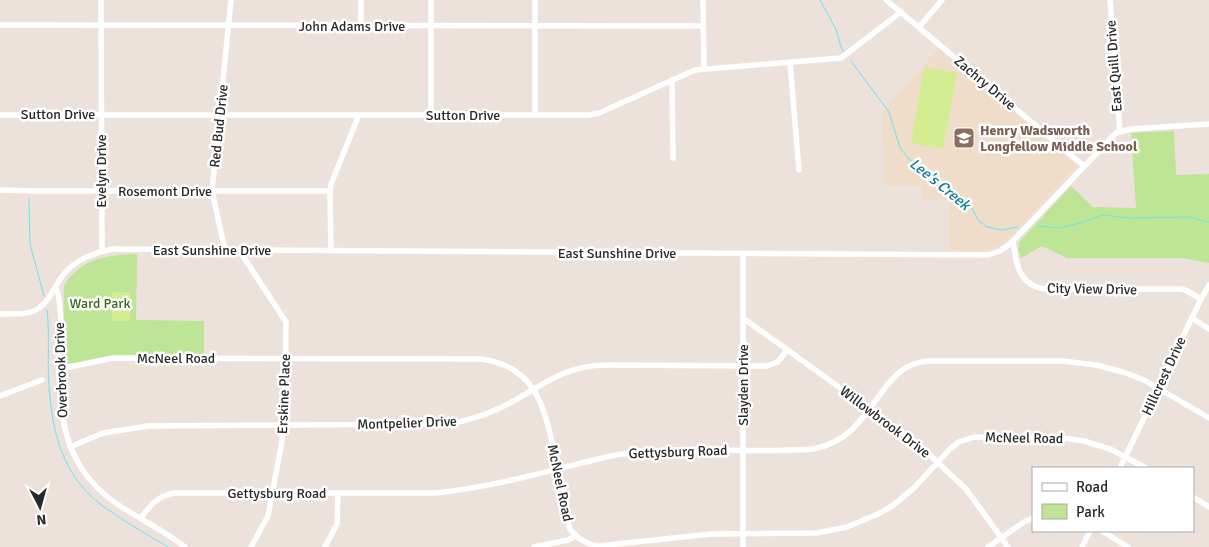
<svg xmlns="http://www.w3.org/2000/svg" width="1209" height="547" viewBox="0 0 1209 547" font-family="Signika,sans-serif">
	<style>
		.education { fill: #efddc9 }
		.green { fill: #bde595 }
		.pitch { fill: #d4ed90 }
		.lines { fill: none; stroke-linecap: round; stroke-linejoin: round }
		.stream { stroke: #69e4f3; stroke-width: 1 }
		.minor { stroke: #fff; stroke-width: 5.5 }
		.labels { text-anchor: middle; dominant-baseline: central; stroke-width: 5; stroke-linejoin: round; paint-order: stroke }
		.street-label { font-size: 14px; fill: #292929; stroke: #fff }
		.education-label { font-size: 14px; font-weight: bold; fill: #785e54; stroke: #fff; text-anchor: start }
		.park-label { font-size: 14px; fill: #356917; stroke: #fff }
		.water-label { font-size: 15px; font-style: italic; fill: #087d98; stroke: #fff }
	</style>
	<rect width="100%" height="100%" fill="#ece2db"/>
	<polygon class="education" points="938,49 1077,165 1006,241 997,247 986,250 949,250 949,200 922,200 922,186 885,186 882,113"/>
	<g class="green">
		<polygon points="1174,131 1176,175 1209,174 1209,263 1183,258 1067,258 1042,246 1021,258 1018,249 1020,241 1071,186 1093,207 1136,208 1131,133"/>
		<path d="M137,254L136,320L204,321V356C170,356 133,352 100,358C90,359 75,366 66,363L63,358L64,286C66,281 70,277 74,273C92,256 113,255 137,254Z"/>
	</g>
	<g class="pitch">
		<polygon points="924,67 957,73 943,149 911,143"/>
		<rect x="112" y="292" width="18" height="29"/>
	</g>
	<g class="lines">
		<g class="stream">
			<polyline points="820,0 836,29 841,47 844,52"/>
			<polyline points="851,61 889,112 900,148 909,159 955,192 971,206 978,220 987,227 1002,230 1018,227"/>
			<polyline points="29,199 30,244 44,296"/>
			<polyline points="1038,226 1058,228 1080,223 1102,215 1130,218 1189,217 1209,222"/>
			<path d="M47,310C50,335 47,360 49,386C52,431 62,474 100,504C121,520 145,533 168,547"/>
		</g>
		<g class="minor">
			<polyline points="101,0 102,251"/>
			<polyline points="703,0 704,69"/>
			<polyline points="886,0 1084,166"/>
			<polyline points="1110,0 1120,132"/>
			<polyline points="0,25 703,26"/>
			<polyline points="361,26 361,0"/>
			<polyline points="919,27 942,0"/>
			<polyline points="790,62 799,170"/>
			<polyline points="672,80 673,158"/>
			<polyline points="0,115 589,115 599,113 695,70 841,58 901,12"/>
			<polyline points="431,115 431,0"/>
			<polyline points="535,115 535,0"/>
			<polyline points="0,190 37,191 330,191"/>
			<path d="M1013,241C1016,263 1018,285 1045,289H1182L1187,291L1201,299"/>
			<polyline points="225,250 212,191 231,0"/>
			<polyline points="239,250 286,322 285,404 282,441 268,516 251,547"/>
			<polyline points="331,251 330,194 331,184 359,115"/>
			<polyline points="743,254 743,547"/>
			<path d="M56,287C65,314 58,346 59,374C60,430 71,474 120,506C142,520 165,531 185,547"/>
			<path d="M0,314C10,314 22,315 31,312C49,306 53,287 64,274C76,259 94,253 112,249L988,255L1000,251L1010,244L1116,133L1131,129L1209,124"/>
			<polyline points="743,318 918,444 966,489 1008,547"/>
			<polyline points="1192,318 1209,329"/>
			<path d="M59,373L69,367L113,358L481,359C533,366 543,402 553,446C557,462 561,479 564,495C566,506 566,518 570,529C578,539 586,544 599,546L711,534L817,533L847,527L878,514L892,506L914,488L950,449L959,442L974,437L1062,438L1084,441L1110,449L1146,468"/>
			<polyline points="0,396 42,380"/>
			<path d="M70,447L103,433L148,426L448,424C466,421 483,416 500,408C538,390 558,367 603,365L767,366L778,362L787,350"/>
			<polyline points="1120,468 1201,299 1209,285"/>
			<polyline points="1193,497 1209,507"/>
			<path d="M141,518C150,505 158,496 174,493H435C496,487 555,469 615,455C681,445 747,454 813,449C849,442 862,419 882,392C887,385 893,377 900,372C908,365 918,362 928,361H1062L1096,365L1123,372L1144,380L1209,418"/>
			<polyline points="1102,531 1128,547"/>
			<polyline points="325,547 337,524 338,494"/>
			<polyline points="534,547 568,540 575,536"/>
			<polyline points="988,547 1024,522 1033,518"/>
			<polyline points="1082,547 1090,531"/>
		</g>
	</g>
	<defs>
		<g id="school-square" transform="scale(1.125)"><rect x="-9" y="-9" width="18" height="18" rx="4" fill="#8d6e63" stroke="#fff"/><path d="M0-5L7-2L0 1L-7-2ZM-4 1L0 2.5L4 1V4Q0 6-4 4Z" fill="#fff"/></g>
	</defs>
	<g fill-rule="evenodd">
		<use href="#school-square" x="964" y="138"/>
	</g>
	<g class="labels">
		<g class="street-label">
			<text x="352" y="26">John Adams Drive</text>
			<text transform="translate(1114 66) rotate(-94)">East Quill Drive</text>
			<text transform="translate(985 83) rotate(40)">Zachry Drive</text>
			<text x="58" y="114">Sutton Drive</text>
			<text x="463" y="115">Sutton Drive</text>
			<text transform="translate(219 126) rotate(-84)">Red Bud Drive</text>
			<text transform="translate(101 171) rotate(-90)">Evelyn Drive</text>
			<text x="165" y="191">Rosemont Drive</text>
			<text x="212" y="250">East Sunshine Drive</text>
			<text x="617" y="253">East Sunshine Drive</text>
			<text transform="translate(1092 289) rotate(1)">City View Drive</text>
			<text x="176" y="358">McNeel Road</text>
			<text transform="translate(61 370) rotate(-92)">Overbrook Drive</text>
			<text transform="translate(1164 376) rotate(-65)">Hillcrest Drive</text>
			<text transform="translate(743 385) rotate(-90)">Slayden Drive</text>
			<text transform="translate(284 394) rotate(-88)">Erskine Place</text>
			<text transform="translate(885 422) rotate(37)">Willowbrook Drive</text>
			<text transform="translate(407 423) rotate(-2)">Montpelier Drive</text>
			<text transform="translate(1024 438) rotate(1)">McNeel Road</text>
			<text transform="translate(678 452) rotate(-2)">Gettysburg Road</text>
			<text transform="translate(560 483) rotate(78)">McNeel Road</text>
			<text x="277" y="493">Gettysburg Road</text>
		</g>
		<g class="education-label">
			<text x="980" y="130">Henry Wadsworth<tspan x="980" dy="16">Longfellow Middle School</tspan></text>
		</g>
		<g class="park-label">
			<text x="100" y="303">Ward Park</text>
		</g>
		<g class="water-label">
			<text transform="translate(940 184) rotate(39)">Lee's Creek</text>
		</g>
	</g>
	<rect x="1032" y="467" width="162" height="65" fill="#ffffff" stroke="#a9a9a9"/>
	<rect x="1042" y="483" width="25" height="8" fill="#ffffff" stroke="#a9a9a9"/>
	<text x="1076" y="492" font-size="15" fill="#292929">Road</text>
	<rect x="1042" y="504" width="25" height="15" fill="#bde595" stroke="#a9a9a9"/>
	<text x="1076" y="517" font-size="15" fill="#292929">Park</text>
	<g transform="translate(40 507) rotate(174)" stroke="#ffffff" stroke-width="4" paint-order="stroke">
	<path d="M0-4L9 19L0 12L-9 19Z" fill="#292929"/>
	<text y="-8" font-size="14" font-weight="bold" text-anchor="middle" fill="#292929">N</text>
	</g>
</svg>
